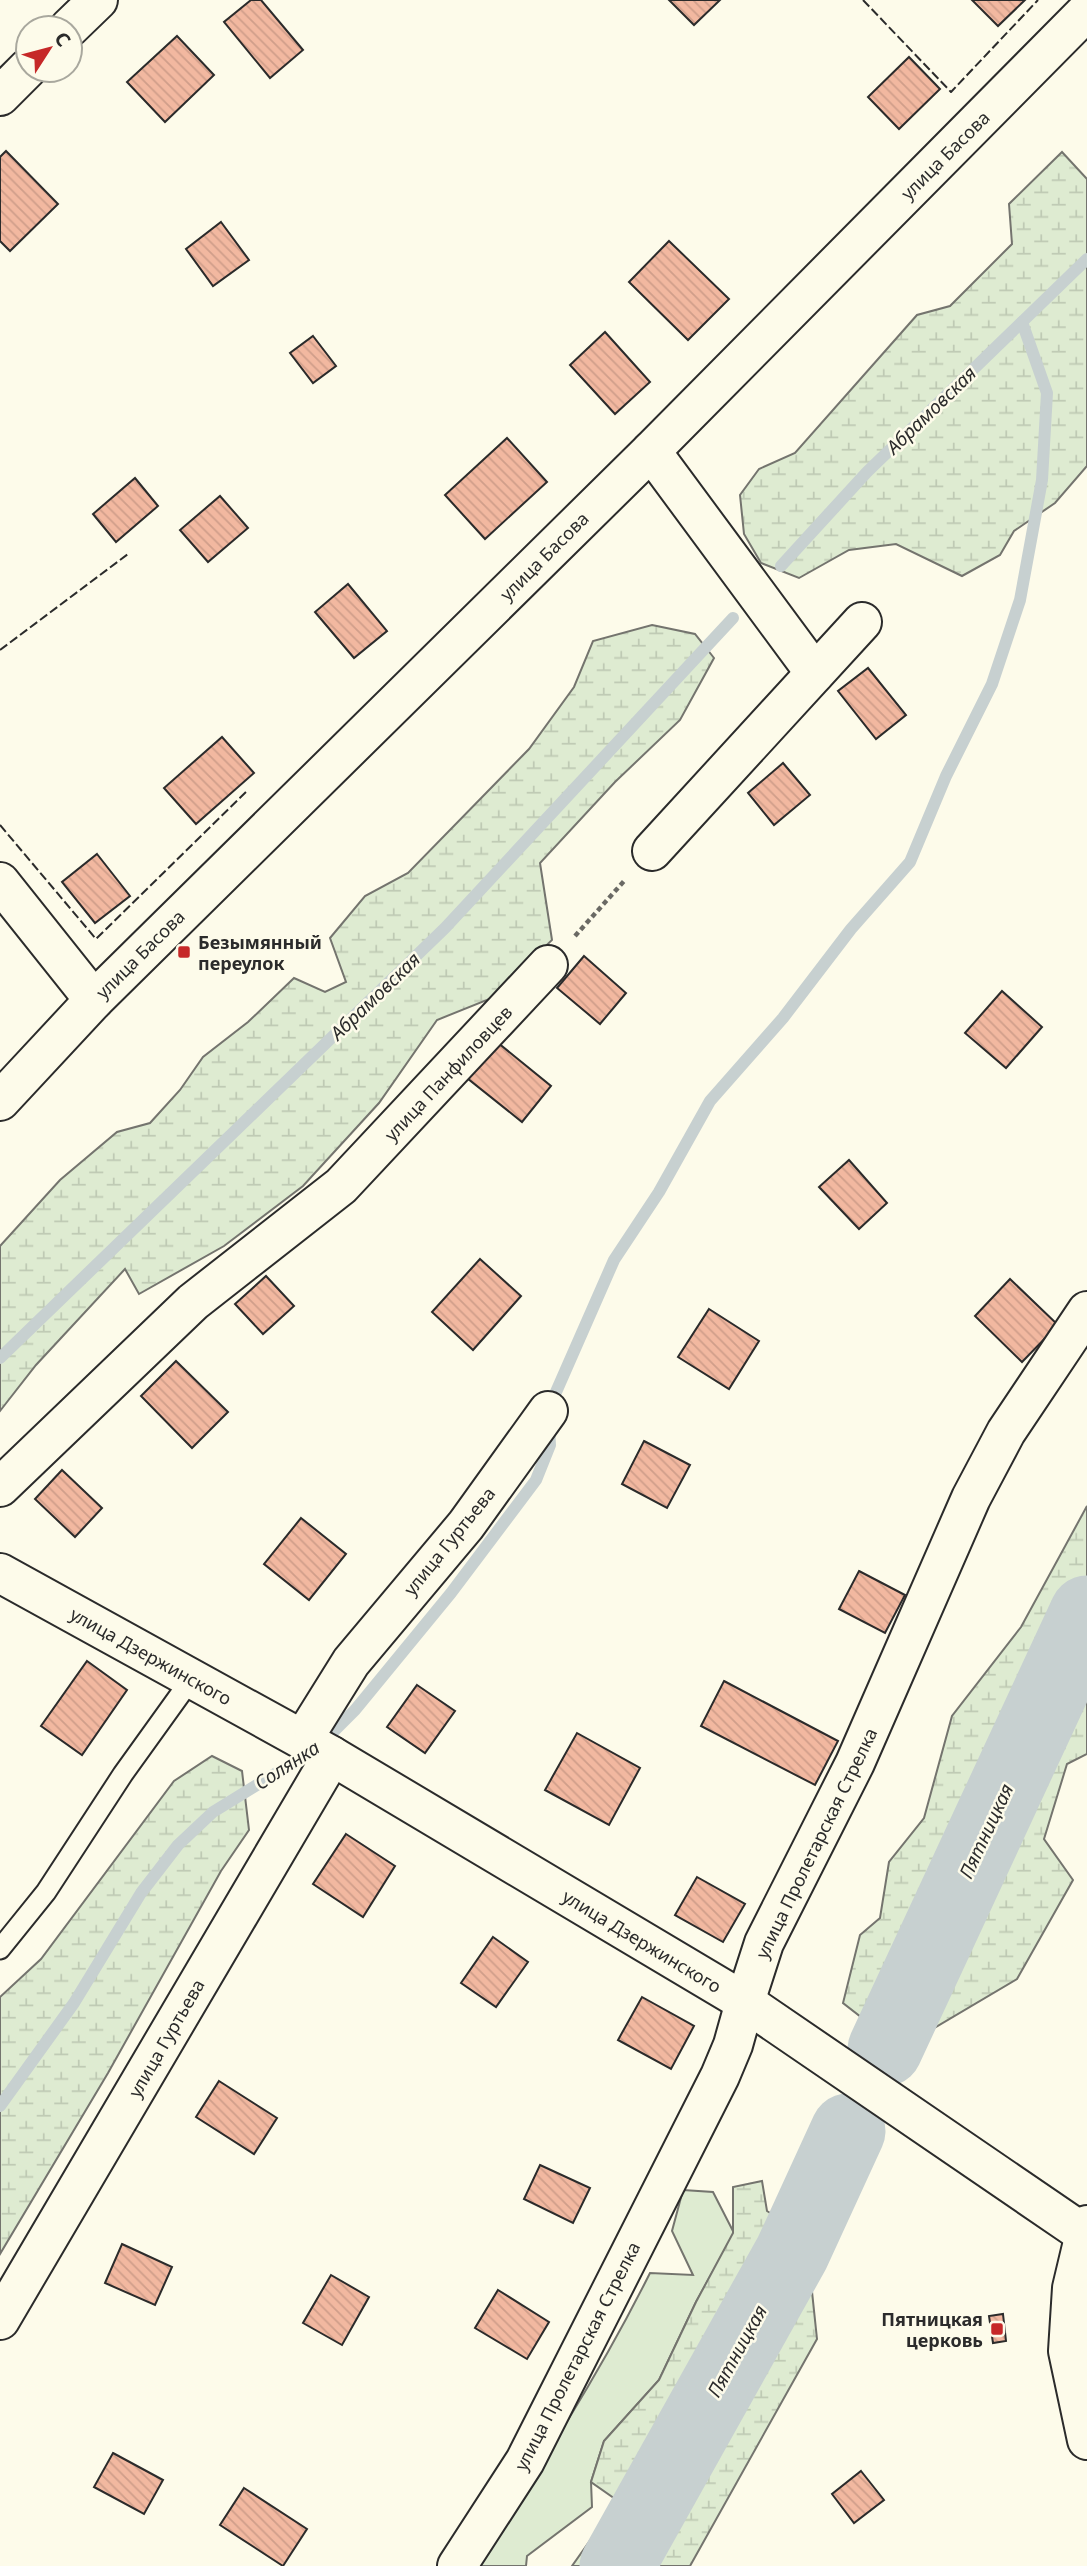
<svg xmlns="http://www.w3.org/2000/svg" width="1087" height="2566" viewBox="0 0 1087 2566" font-family="'Noto Sans',sans-serif">
	<style>
		.green { fill: #deebd1; stroke: #74746e; stroke-width: 2 }
		.wetland { fill: url(#wetland-marsh); stroke: #74746e; stroke-width: 2 }
		.lines { fill: none; stroke-linecap: round; stroke-linejoin: round }
		.stream { stroke: #c7d0d0; stroke-width: 12 }
		.river { stroke: #c7d0d0; stroke-width: 75 }
		.building { fill: url(#building-back-hatch); stroke: #2b2b2b; stroke-width: 2 }
		.lane-casing { stroke: #2b2b2b; stroke-width: 23 }
		.street-casing { stroke: #2b2b2b; stroke-width: 42 }
		.secondary-casing { stroke: #2b2b2b; stroke-width: 42 }
		.path { stroke: #6a6964; stroke-width: 4.5; stroke-dasharray: 5 3.5; stroke-linecap: butt }
		.lane { stroke: #fdfbea; stroke-width: 19 }
		.street { stroke: #fdfbea; stroke-width: 38 }
		.secondary { stroke: #fdfbea; stroke-width: 38 }
		.fence { stroke: #2b2b2b; stroke-width: 2; stroke-dasharray: 9 3.5; stroke-linecap: butt }
		.poi-dot { fill: #c62828; stroke: #fdfbea; stroke-width: 2.5 }
		.labels { text-anchor: middle; dominant-baseline: central; stroke-width: 5; stroke-linejoin: round; paint-order: stroke }
		.street-label { font-size: 18px; fill: #2b2b2b; stroke: #fdfbea }
		.poi-label { font-size: 18px; font-weight: bold; fill: #2b2b2b; stroke: #fdfbea; text-anchor: start }
		.water-label { font-size: 19px; font-style: italic; fill: #2b2b2b; stroke: #fdfbea }
	</style>
	<defs>
		<pattern id="wetland-marsh" width="20" height="14" patternUnits="userSpaceOnUse" patternTransform="scale(1.75)"><rect width="20" height="14" fill="#deebd1"/><path d="M1 5h8M5 5V1M11 12h8M15 12V8" fill="none" stroke="#bfcab4"/></pattern>
		<pattern id="building-back-hatch" width="6" height="6" patternUnits="userSpaceOnUse" patternTransform="scale(1.75)"><rect width="6" height="6" fill="#f2b8a0"/><path d="M-1 5l2 2M0 0l6 6M5-1l2 2" fill="none" stroke="#d09e8a"/></pattern>
	</defs>
	<rect width="100%" height="100%" fill="#fdfbea"/>
	<path class="green" d="M683,2190L713,2192L734,2233L696,2302L659,2380L604,2441L591,2482L592,2507L527,2556L526,2566H473C537,2472 599,2375 650,2273L693,2275L672,2231Z"/>
	<g class="wetland">
		<polygon points="1062,152 1087,179 1087,466 1055,503 1014,531 1000,555 962,576 896,544 849,550 799,578 761,563 744,534 740,495 759,469 795,453 917,315 950,306 1012,244 1009,204"/>
		<polygon points="652,625 695,634 714,658 680,720 615,782 540,863 552,940 492,998 437,1020 379,1103 303,1186 224,1246 139,1294 125,1269 36,1365 0,1411 0,1246 60,1180 117,1132 150,1123 180,1090 203,1057 248,1022 294,978 325,992 346,982 330,938 365,896 408,873 529,749 574,687 593,641"/>
		<polygon points="1087,1506 1087,1754 1067,1764 1044,1839 1073,1880 1017,1979 914,2040 879,2031 843,2003 860,1935 880,1918 889,1862 924,1818 952,1716 1021,1627"/>
		<polygon points="212,1756 242,1771 249,1830 221,1871 108,2073 0,2254 0,1997 41,1959 174,1781"/>
		<polygon points="762,2181 767,2211 797,2230 807,2244 817,2339 690,2566 572,2566 618,2501 591,2482 604,2441 659,2380 696,2302 733,2233 733,2187"/>
	</g>
	<g class="lines">
		<g class="stream">
			<polyline points="781,566 867,472 1087,259"/>
			<polyline points="0,1358 445,928 733,618"/>
			<polyline points="549,1408 614,1260 659,1192 710,1101 783,1018 851,929 910,862 946,776 992,684 1020,600 1042,480 1047,393 1022,322"/>
			<polyline points="0,2106 74,2003 141,1893 178,1845 213,1812 317,1748 355,1710 451,1593 536,1480 550,1445 549,1426"/>
		</g>
		<g class="river">
			<polyline points="885,2049 1087,1613"/>
			<polyline points="617,2566 792,2253 848,2131"/>
		</g>
	</g>
	<g class="building">
		<polygon points="251,0 261,0 303,50 270,78 224,22"/>
		<polygon points="669,0 720,0 694,25"/>
		<polygon points="972,0 1025,0 998,26"/>
		<polygon points="177,36 214,75 165,122 127,82"/>
		<polygon points="909,57 940,89 899,129 868,97"/>
		<polygon points="6,151 58,204 10,251 0,241 0,157"/>
		<polygon points="221,222 249,260 213,286 186,249"/>
		<polygon points="669,241 729,299 688,340 629,282"/>
		<polygon points="605,332 650,382 615,414 570,365"/>
		<polygon points="313,336 336,366 313,383 290,353"/>
		<polygon points="507,438 547,482 485,539 445,495"/>
		<polygon points="135,478 158,506 116,542 93,514"/>
		<polygon points="220,496 248,528 208,562 180,530"/>
		<polygon points="348,584 387,631 354,658 315,612"/>
		<polygon points="868,668 906,715 876,739 838,691"/>
		<polygon points="222,737 254,773 196,824 164,788"/>
		<polygon points="783,763 810,795 774,825 748,793"/>
		<polygon points="97,854 130,896 95,923 62,882"/>
		<polygon points="584,956 626,993 600,1024 557,988"/>
		<polygon points="1002,991 1042,1027 1006,1068 965,1033"/>
		<polygon points="497,1042 551,1086 522,1122 467,1078"/>
		<polygon points="849,1160 887,1203 859,1229 819,1187"/>
		<polygon points="480,1259 521,1296 473,1350 432,1312"/>
		<polygon points="266,1276 294,1306 263,1334 235,1304"/>
		<polygon points="1010,1279 1058,1325 1022,1362 975,1316"/>
		<polygon points="709,1309 759,1341 729,1389 678,1357"/>
		<polygon points="176,1361 228,1412 192,1448 141,1396"/>
		<polygon points="644,1441 690,1465 667,1508 622,1484"/>
		<polygon points="62,1470 102,1508 75,1537 35,1499"/>
		<polygon points="301,1518 346,1554 309,1600 264,1564"/>
		<polygon points="859,1571 905,1595 885,1633 839,1609"/>
		<polygon points="87,1661 127,1690 82,1755 41,1726"/>
		<polygon points="724,1681 838,1741 815,1785 701,1726"/>
		<polygon points="417,1685 455,1711 425,1753 387,1727"/>
		<polygon points="577,1733 640,1768 609,1825 545,1790"/>
		<polygon points="346,1834 395,1866 363,1917 313,1884"/>
		<polygon points="697,1877 745,1904 723,1942 675,1915"/>
		<polygon points="493,1937 528,1962 496,2007 461,1983"/>
		<polygon points="642,1997 694,2026 671,2069 618,2040"/>
		<polygon points="219,2081 277,2118 254,2154 196,2117"/>
		<polygon points="540,2165 590,2188 573,2223 524,2199"/>
		<polygon points="122,2244 172,2267 155,2305 105,2283"/>
		<polygon points="331,2275 369,2297 342,2345 303,2323"/>
		<polygon points="498,2290 549,2322 527,2359 475,2328"/>
		<polygon points="1003,2314 1006,2341 993,2343 989,2316"/>
		<polygon points="113,2453 163,2480 144,2514 94,2487"/>
		<polygon points="861,2471 884,2500 854,2523 832,2494"/>
		<polygon points="244,2488 307,2529 283,2566 220,2525"/>
	</g>
	<g class="lines">
		<g class="lane-casing">
			<polyline id="lane" points="0,1949 46,1892 123,1774 192,1678"/>
		</g>
		<g class="street-casing">
			<g id="street">
				<polyline points="651,451 815,673"/>
				<polyline points="652,851 862,622"/>
				<polyline points="0,882 94,1000"/>
				<polyline points="0,1101 94,1000 651,451 1087,11"/>
				<polyline points="0,1487 193,1302 341,1186 548,965"/>
				<polyline points="0,1573 332,1756 745,2002 1083,2233"/>
				<polyline points="303,1739 351,1662 466,1525 548,1411"/>
				<polyline points="745,2002 764,1943 855,1763 971,1498 1006,1432 1087,1311"/>
				<polyline points="0,2320 332,1756"/>
			</g>
		</g>
		<g class="secondary-casing">
			<g id="secondary">
				<polyline points="69,28 98,0"/>
				<polyline points="0,96 28,68"/>
				<polyline points="1087,2225 1072,2288 1068,2351 1087,2440"/>
				<polyline points="457,2566 525,2461 720,2076 733,2045 745,2002"/>
			</g>
		</g>
		<polyline class="path" points="575,936 625,880"/>
		<use href="#lane" class="lane"/>
		<use href="#street" class="street"/>
		<use href="#secondary" class="secondary"/>
		<g class="fence">
			<polyline points="863,0 951,92 1038,0"/>
			<polyline points="0,650 128,554"/>
			<polyline points="0,825 96,939 247,791"/>
		</g>
	</g>
	<g class="poi-dot">
		<rect x="177" y="945" width="14" height="14" rx="3.5"/>
		<rect x="990" y="2322" width="14" height="14" rx="3.5"/>
	</g>
	<g class="labels">
		<g class="street-label">
			<text transform="translate(945 155) rotate(-45)">улица Басова</text>
			<text transform="translate(544 556) rotate(-45)">улица Басова</text>
			<text transform="translate(140 954) rotate(-45)">улица Басова</text>
			<text transform="translate(448 1073) rotate(-47)">улица Панфиловцев</text>
			<text transform="translate(449 1541) rotate(-51)">улица Гуртьева</text>
			<text transform="translate(151 1656) rotate(29)">улица Дзержинского</text>
			<text transform="translate(816 1843) rotate(-64)">улица Пролетарская Стрелка</text>
			<text transform="translate(642 1941) rotate(31)">улица Дзержинского</text>
			<text transform="translate(166 2038) rotate(-60)">улица Гуртьева</text>
			<text transform="translate(577 2356) rotate(-63)">улица Пролетарская Стрелка</text>
		</g>
		<g class="poi-label">
			<text x="198" y="942">Безымянный<tspan x="198" dy="21">переулок</tspan></text>
			<text x="983" y="2319" text-anchor="end">Пятницкая<tspan x="983" dy="21">церковь</tspan></text>
		</g>
		<g class="water-label">
			<text transform="translate(931 410) rotate(-44)">Абрамовская</text>
			<text transform="translate(375 996) rotate(-44)">Абрамовская</text>
			<text transform="translate(287 1765) rotate(-33)">Солянка</text>
			<text transform="translate(986 1831) rotate(-65)">Пятницкая</text>
			<text transform="translate(737 2351) rotate(-61)">Пятницкая</text>
		</g>
	</g>
	<g transform="translate(49 49) rotate(54)"><circle r="33" fill="#fdfbea" stroke="#a9a89e" stroke-width="2"/>
	<path d="M0-5L12 26L0 18L-12 26Z" fill="#c62828"/>
	<text y="-10" font-size="19" font-weight="bold" text-anchor="middle" fill="#2b2b2b">С</text>
	</g>
</svg>
